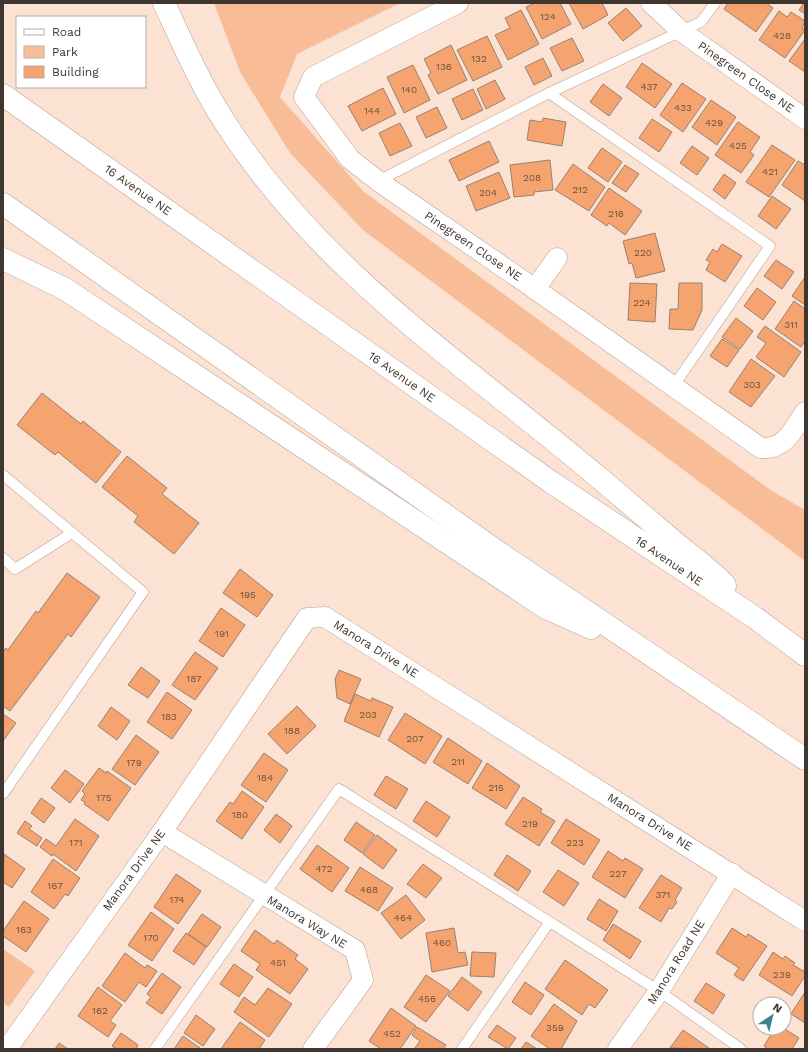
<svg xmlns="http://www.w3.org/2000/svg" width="808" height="1052" viewBox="0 0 808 1052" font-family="'Work Sans',sans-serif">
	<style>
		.green { fill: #f8bd97 }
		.building { fill: #f5a46f; stroke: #978172 }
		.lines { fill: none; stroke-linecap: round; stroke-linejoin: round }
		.service-casing { stroke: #baa293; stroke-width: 11 }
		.minor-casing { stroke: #baa293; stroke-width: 21 }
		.motorway-casing { stroke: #baa293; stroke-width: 23 }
		.service { stroke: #fff; stroke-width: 10 }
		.minor { stroke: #fff; stroke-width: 20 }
		.motorway { stroke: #fff; stroke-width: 22 }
		.labels { text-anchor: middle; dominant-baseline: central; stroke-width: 3.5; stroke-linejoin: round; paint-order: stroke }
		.number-label { font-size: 10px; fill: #6c523f }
		.street-label { font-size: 12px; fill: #3f362f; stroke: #fff }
	</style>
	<rect width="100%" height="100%" fill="#fbe2d2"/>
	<g class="green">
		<polygon points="214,3 400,3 297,54 280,97 363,191 772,491 805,510 805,561 363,230 290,153 240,72"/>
		<polygon points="3,949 35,971 9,1007 3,1003"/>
	</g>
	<g class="building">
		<polygon points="535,3 560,3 571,24 542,39 526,7"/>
		<polygon points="569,3 602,3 608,15 583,29"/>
		<polygon points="728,3 766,3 773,8 756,32 724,9"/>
		<polygon points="804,3 805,3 805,14 799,10"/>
		<polygon points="626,8 642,26 623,41 608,23"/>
		<polygon points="521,10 539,44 508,60 495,35 510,28 505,18"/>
		<polygon points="779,11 787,17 791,12 805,21 802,28 805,30 785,58 759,40"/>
		<polygon points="487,36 502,67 473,81 457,50"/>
		<polygon points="572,38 584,61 562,71 550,48"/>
		<polygon points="805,39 805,72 789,61"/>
		<polygon points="451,45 467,80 438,94 428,75 431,73 424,59"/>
		<polygon points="543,58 552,76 534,85 525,67"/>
		<polygon points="642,63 672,84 655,108 626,87"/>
		<polygon points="413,65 430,100 404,113 387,77"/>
		<polygon points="495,80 505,99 486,109 477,89"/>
		<polygon points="682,83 706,99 683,132 660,115"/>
		<polygon points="603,84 622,98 609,116 590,102"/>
		<polygon points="383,88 396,114 362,131 348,106"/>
		<polygon points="473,89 483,110 462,120 452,99"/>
		<polygon points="711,100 736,117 717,145 692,127"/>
		<polygon points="437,107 447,128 426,138 416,117"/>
		<polygon points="543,118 566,122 562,146 527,140 530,120 542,122"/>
		<polygon points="652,119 672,132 659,152 639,138"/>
		<polygon points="738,122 760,137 750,152 754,155 741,173 715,155"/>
		<polygon points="400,123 412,146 390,156 379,133"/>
		<polygon points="489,141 499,162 459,181 449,160"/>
		<polygon points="772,145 795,160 769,197 746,182"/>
		<polygon points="692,146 709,158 697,175 680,163"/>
		<polygon points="602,148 622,162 608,182 588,168"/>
		<polygon points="550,160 553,190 534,192 534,195 514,197 510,165"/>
		<polygon points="798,161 805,165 805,201 782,185"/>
		<polygon points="573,164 605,187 589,211 555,190"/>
		<polygon points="625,165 639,174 626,192 612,183"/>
		<polygon points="499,172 510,198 476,211 466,186"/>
		<polygon points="724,174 736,183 725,199 713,190"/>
		<polygon points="609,188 642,211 625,235 609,223 607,226 591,215"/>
		<polygon points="772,196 791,209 776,229 758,216"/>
		<polygon points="655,233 665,271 636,278 632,263 629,264 623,241"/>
		<polygon points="722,244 742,256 725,282 706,270 710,262 706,260 713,249 717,252"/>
		<polygon points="776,260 794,272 782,289 764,276"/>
		<polygon points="805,277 805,305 792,296"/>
		<polygon points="630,283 657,284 655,322 628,320"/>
		<polygon points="679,283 702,283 702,310 693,330 669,329 670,309 678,309"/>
		<polygon points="757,288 776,302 763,320 744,306"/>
		<polygon points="794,301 805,309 805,341 801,347 775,329"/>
		<polygon points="736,318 753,331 740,349 722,337"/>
		<polygon points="765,326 801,352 784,377 756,357 766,343 757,337"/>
		<polygon points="722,339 739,350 727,367 710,356"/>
		<polygon points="751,359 775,376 751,407 729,392"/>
		<polygon points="42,393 81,424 83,421 121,452 96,483 58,452 55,455 17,425"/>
		<polygon points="127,456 167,488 162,494 199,523 174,554 134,522 138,516 102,487"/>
		<polygon points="240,569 273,595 257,617 223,593"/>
		<polygon points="67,573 100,597 71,637 68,634 10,711 3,706 3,652 6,648 8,650 36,611 38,613"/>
		<polygon points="221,608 245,625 223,657 199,641"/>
		<polygon points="195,652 218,668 195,700 172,685"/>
		<polygon points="141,667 160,681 148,698 128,685"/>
		<polygon points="339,670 361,679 350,704 337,698 335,679"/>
		<polygon points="167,692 192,710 172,739 147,722"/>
		<polygon points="355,694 371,701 372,698 393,707 379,737 344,721"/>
		<polygon points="297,706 316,726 287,754 268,734"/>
		<polygon points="111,707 130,721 117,740 98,726"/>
		<polygon points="405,713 442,736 425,764 388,740"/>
		<polygon points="3,714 16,723 3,741"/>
		<polygon points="136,735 159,752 135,785 112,769"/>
		<polygon points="448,738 482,761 468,784 433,762"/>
		<polygon points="264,753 288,770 266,802 241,785"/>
		<polygon points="487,763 520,786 506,809 472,788"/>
		<polygon points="99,768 106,773 107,771 131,788 108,821 84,804 85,802 81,800 85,794 82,791"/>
		<polygon points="65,770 84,784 70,803 51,788"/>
		<polygon points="386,776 408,789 396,809 374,795"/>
		<polygon points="242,791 264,807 242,839 216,821 230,802 233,804"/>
		<polygon points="523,797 542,809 540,812 555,821 539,846 505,824"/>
		<polygon points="41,798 55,808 44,823 31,813"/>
		<polygon points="426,801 450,817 437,837 413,821"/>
		<polygon points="276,814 292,826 280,843 264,830"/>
		<polygon points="75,819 99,836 76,871 53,854 52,856 40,847 46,839 56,846"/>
		<polygon points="566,819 600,840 584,865 551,843"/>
		<polygon points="25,821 32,826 29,829 42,838 37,846 17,833"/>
		<polygon points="356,822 375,835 362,853 344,840"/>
		<polygon points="377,835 397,850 383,869 363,854"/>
		<polygon points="317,845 349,868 332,892 300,869"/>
		<polygon points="608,851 623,861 625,858 643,869 625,898 592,877"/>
		<polygon points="4,854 25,869 12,888 3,882"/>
		<polygon points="507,855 531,871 518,891 494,875"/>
		<polygon points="53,859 80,878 68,896 65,894 54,909 31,892"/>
		<polygon points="423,864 442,878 426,898 407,884"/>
		<polygon points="360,867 393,888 378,911 345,891"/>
		<polygon points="558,870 579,883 564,906 543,892"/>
		<polygon points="176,874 201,891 178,924 154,907"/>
		<polygon points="661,875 682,888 675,900 677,902 672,909 669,908 661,922 639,908"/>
		<polygon points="406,895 425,920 401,939 381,913"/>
		<polygon points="599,899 618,911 606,931 587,919"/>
		<polygon points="24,901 49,919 26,952 3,936 3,931"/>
		<polygon points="151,912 174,929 152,961 128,945"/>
		<polygon points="202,914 221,927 207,947 188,934"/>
		<polygon points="613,924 641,941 630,959 603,940"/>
		<polygon points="454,928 458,953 465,952 468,965 432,972 426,933"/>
		<polygon points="732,928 746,937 748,934 767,946 743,981 734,975 739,968 716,953"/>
		<polygon points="255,930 274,944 277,940 298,955 295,959 308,969 290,994 256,970 260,964 241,951"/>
		<polygon points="186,933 206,947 194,965 173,951"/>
		<polygon points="472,952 496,953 494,977 470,976"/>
		<polygon points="773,952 783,959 785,956 795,963 793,965 805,972 805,976 792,996 759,975"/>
		<polygon points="125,953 145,968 147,965 157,971 146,987 139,982 125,1002 102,986"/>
		<polygon points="565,960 608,990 595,1008 589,1004 582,1015 545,989"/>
		<polygon points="234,964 253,977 239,997 220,984"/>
		<polygon points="162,973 181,987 162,1014 146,1003 151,997 147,994"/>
		<polygon points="426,975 450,991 426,1022 404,1007"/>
		<polygon points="462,977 482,992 468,1011 448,996"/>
		<polygon points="525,982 544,995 531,1015 512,1002"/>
		<polygon points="706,983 725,995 713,1014 694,1001"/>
		<polygon points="98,987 122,1005 110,1021 116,1025 108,1037 78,1016"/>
		<polygon points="268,988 292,1004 269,1037 234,1012 244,997 255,1005"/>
		<polygon points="805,992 805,1023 791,1014"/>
		<polygon points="554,1004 577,1021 561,1049 550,1049 531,1036"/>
		<polygon points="391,1008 416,1026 400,1049 381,1049 369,1041"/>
		<polygon points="196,1015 215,1029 203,1046 184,1033"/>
		<polygon points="240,1022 265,1040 259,1049 221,1049"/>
		<polygon points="497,1025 516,1038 508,1049 488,1037"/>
		<polygon points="417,1027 446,1045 443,1049 414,1049 420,1041 412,1035"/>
		<polygon points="775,1028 783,1028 799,1038 792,1049 768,1049 764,1046"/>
		<polygon points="683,1030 709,1048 708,1049 670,1048"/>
		<polygon points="121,1033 138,1045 136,1049 117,1049 112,1046"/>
		<polygon points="183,1036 200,1048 200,1049 174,1049"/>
		<polygon points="526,1042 537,1049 521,1049"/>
		<polygon points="59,1043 68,1049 55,1049"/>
	</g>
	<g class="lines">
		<g class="service-casing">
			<g id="service">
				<polyline points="549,93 770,246 673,387"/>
				<polyline points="378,181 549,93 701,22 715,3"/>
				<polyline points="3,475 143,592 3,794"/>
				<polyline points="3,558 15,569 72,533"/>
				<polyline points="155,1049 339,789 659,991 741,1049"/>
				<polyline points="462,1049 549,923"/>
			</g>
		</g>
		<g class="minor-casing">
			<g id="minor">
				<path d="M458,3L313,77L304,97L350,159L378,181L535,289L761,448C785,450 793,430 805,412"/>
				<polyline points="651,3 681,31 805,119"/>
				<polyline points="535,289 557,258"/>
				<polyline points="162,832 355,950 363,980 313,1049"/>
				<polyline points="7,1049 162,832 307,618 325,617 805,921"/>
				<polyline points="618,1049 659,991 732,873"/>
			</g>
		</g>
		<g class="motorway-casing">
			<g id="motorway">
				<path d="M164,3C183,44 201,86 226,124C322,273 464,364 597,476C624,499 651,522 678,545C694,558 711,570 725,585"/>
				<polyline points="3,95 551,482 754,617 805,655"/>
				<polyline points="3,204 498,552 805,759"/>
				<polyline points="3,259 65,289 546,608 591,628"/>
			</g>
		</g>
		<use href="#service" class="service"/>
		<use href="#minor" class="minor"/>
		<use href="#motorway" class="motorway"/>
	</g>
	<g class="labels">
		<g class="number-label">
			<text x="548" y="16">124</text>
			<text x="782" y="35">428</text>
			<text x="479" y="58">132</text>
			<text x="444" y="66">136</text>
			<text x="649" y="86">437</text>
			<text x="409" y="89">140</text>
			<text x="683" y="107">433</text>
			<text x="372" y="110">144</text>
			<text x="714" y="122">429</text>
			<text x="738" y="145">425</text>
			<text x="770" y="171">421</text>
			<text x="532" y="177">208</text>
			<text x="580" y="189">212</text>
			<text x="488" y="192">204</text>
			<text x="616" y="213">216</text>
			<text x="643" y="252">220</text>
			<text x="642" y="302">224</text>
			<text x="791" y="324">311</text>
			<text x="752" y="384">303</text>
			<text x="248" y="594">195</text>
			<text x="222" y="633">191</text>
			<text x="194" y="678">187</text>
			<text x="368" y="714">203</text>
			<text x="169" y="716">183</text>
			<text x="292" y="730">188</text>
			<text x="415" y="738">207</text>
			<text x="458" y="761">211</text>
			<text x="134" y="762">179</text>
			<text x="265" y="777">184</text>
			<text x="496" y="787">215</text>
			<text x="104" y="797">175</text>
			<text x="240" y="814">180</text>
			<text x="530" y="823">219</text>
			<text x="76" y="842">171</text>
			<text x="575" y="842">223</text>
			<text x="324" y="868">472</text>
			<text x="618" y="873">227</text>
			<text x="55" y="885">167</text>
			<text x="369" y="889">468</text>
			<text x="663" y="894">371</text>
			<text x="177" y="899">174</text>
			<text x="403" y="917">464</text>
			<text x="24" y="929">163</text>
			<text x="151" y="937">170</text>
			<text x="442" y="942">460</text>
			<text x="278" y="962">451</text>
			<text x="782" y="974">239</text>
			<text x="427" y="998">456</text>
			<text x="100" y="1010">162</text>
			<text x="555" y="1027">359</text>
			<text x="392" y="1033">452</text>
		</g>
		<g class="street-label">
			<text transform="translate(746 77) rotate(35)">Pinegreen Close NE</text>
			<text transform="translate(138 190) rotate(35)">16 Avenue NE</text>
			<text transform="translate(473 246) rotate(34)">Pinegreen Close NE</text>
			<text transform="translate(402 377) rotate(35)">16 Avenue NE</text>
			<text transform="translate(669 561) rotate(34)">16 Avenue NE</text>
			<text transform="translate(376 649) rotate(32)">Manora Drive NE</text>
			<text transform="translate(650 822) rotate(32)">Manora Drive NE</text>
			<text transform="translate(134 870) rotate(-54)">Manora Drive NE</text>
			<text transform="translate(307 922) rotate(31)">Manora Way NE</text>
			<text transform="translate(676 962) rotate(-58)">Manora Road NE</text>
		</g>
	</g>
	<rect width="808" height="1052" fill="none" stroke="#3f362f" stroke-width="8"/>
	<rect x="16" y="16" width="130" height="72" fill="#ffffff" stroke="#b2afac"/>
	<rect x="24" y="29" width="20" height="6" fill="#ffffff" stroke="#b2afac"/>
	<text x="52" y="36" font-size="12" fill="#3f362f">Road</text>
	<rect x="24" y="46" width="20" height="12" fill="#f8bd97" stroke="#b2afac"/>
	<text x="52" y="56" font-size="12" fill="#3f362f">Park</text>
	<rect x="24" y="66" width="20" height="12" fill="#f5a46f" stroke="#b2afac"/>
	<text x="52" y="76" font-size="12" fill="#3f362f">Building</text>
	<g transform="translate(772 1016) rotate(35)"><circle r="19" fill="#ffffff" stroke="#b2afac"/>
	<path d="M0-3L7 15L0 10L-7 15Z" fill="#3e848e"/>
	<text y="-6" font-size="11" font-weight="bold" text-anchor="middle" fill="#3f362f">N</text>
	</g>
</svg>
